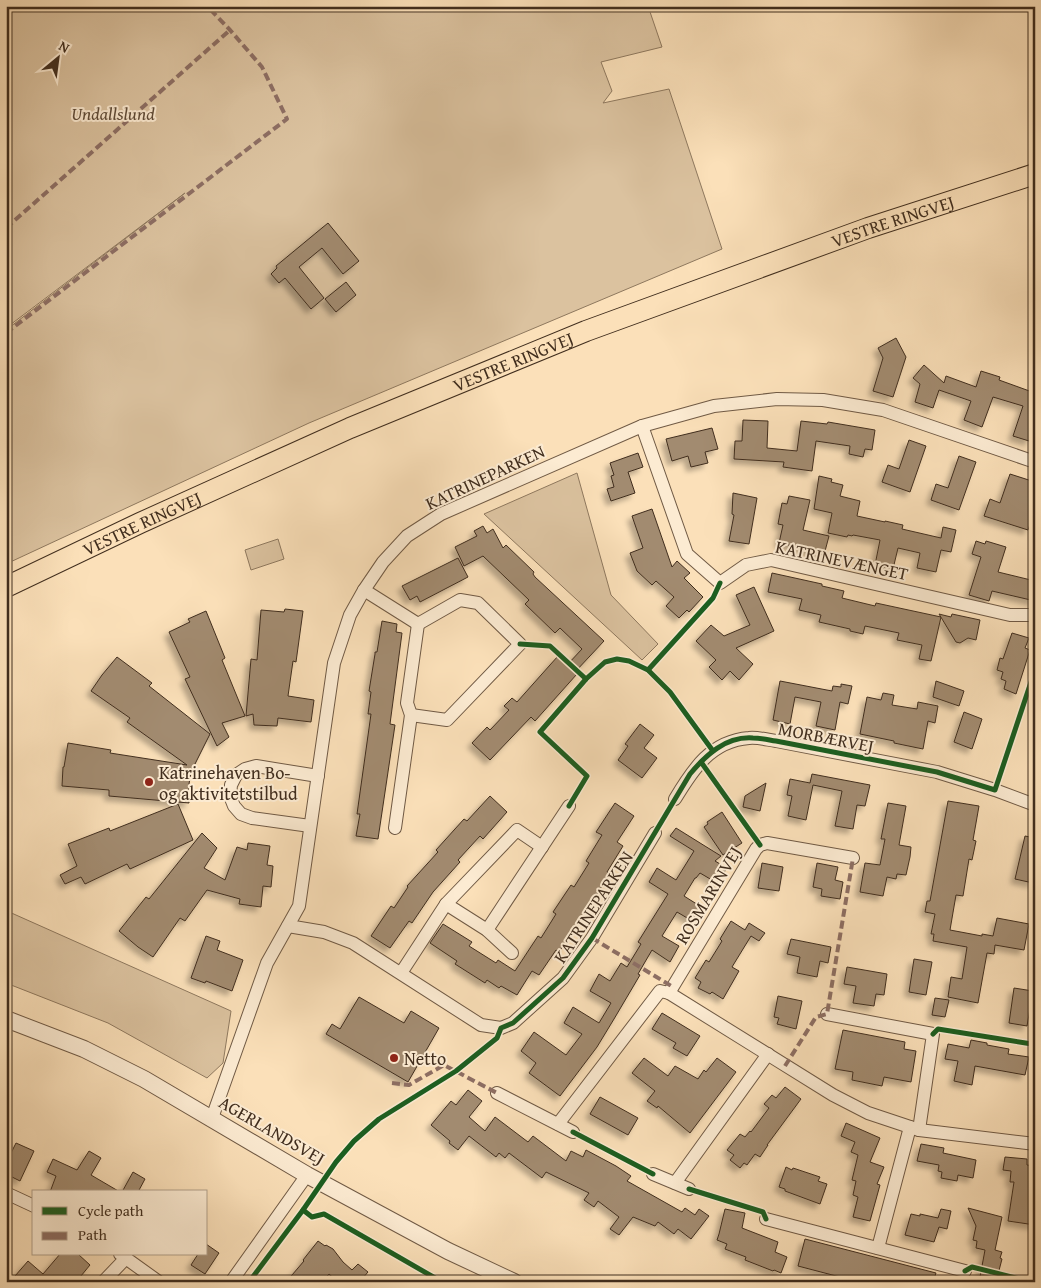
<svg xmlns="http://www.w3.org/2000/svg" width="1041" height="1288" viewBox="0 0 1041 1288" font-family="'Gentium Book Plus',serif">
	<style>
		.green { fill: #dbc29f; stroke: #8e785e }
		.building { fill: #a28b6f; stroke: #412e1e; filter: url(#shadow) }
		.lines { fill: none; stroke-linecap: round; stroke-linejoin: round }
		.minor-casing { stroke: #705a45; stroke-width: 14 }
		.tertiary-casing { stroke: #705a45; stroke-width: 18 }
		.primary-casing { stroke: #412e1e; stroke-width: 22 }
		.minor { stroke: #fcebd2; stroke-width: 12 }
		.tertiary { stroke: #fcebd2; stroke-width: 16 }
		.primary { stroke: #fbe0b9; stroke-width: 20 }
		.quiet { stroke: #8d6e63; stroke-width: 4; stroke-dasharray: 8 4; stroke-linecap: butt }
		.cycleway-casing { stroke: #fcebd2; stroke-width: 8 }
		.cycleway { stroke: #1b5e20; stroke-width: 5 }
		.poi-dot { fill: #8f2418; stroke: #fcebd2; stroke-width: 2 }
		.labels { text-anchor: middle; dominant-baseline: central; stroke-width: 4; stroke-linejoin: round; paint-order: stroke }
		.park-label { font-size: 18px; font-style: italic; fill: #604c38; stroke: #fcebd2 }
		.street-label { font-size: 18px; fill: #412e1e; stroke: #fcebd2 }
		.poi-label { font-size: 18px; fill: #412e1e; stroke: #fcebd2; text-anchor: start }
	</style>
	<defs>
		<filter id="shadow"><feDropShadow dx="-4.5" dy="4.5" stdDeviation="2.5" flood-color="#0004"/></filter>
	</defs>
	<rect width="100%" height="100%" fill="#fbe0b9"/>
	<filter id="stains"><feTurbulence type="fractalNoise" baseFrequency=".004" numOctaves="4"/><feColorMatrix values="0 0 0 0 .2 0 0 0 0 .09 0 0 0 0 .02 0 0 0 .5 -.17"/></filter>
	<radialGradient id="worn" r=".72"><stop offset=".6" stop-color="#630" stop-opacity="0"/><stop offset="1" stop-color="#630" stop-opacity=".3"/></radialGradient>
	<g class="green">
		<polygon points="6,6 648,6 662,47 601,62 612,91 603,103 669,89 722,249 309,423 6,564 6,330 185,193 6,328"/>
		<polygon points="577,473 611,595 658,644 642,660 484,514"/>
		<polygon points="278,539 284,559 251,570 245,550"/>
		<polygon points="7,911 231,1011 223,1063 207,1078 108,1023 6,983"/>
	</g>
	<g class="building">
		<polygon points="328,223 359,261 343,274 322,248 299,267 324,298 311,309 285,278 279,283 271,274 277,268 276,266"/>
		<polygon points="346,282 356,295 336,312 325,299"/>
		<polygon points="896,338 906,357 893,397 873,391 883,358 878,348"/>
		<polygon points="924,365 944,383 946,376 976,387 981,371 1000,377 999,380 1035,393 1035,425 1029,441 1013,436 1023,406 993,397 982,427 964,420 971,401 939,390 933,408 915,402 920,384 913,378"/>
		<polygon points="743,420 768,421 767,448 797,451 801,421 827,424 828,422 875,430 872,450 865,449 863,457 849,454 850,446 816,441 812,471 783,467 784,462 734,459 735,441 742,441"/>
		<polygon points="712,428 718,449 705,452 708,463 691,467 688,456 672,461 666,439"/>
		<polygon points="909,440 926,446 910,492 882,482 888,465 899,469"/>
		<polygon points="638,453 643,467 628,472 635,493 611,501 607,489 614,487 611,476 614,475 610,463"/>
		<polygon points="959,456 976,462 959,510 931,500 936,484 948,488"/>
		<polygon points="1010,474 1035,482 1035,510 1028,530 984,516 990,499 1000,503"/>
		<polygon points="819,476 832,479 831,482 843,485 840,496 860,501 857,516 885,522 885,521 903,525 902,529 941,538 943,527 956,530 951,552 941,550 936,572 917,568 920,553 898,548 893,569 875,565 880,540 853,535 852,536 848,535 847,537 828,533 832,513 814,509"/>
		<polygon points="733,493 757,498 749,544 729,541 734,515 732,514"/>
		<polygon points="789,496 810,500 803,530 829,536 824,555 807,551 808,549 779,543 783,525 778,524 782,503 787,504"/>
		<polygon points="652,509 672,567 677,561 690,573 684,578 703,597 689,612 687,610 679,618 666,606 674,597 656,581 652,585 637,571 630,553 643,548 632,516"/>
		<polygon points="483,526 487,533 493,529 503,548 506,545 534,572 533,574 535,577 604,641 575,672 577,674 535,721 531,717 490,760 472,743 487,727 490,730 509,710 504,706 512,698 517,702 558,656 567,665 582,649 560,628 555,633 525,604 529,600 483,556 464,566 455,547 477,536 474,531"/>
		<polygon points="976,541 985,544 986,541 1006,547 998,572 1035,581 1035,601 992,591 989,601 969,595 981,557 972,554"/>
		<polygon points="458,558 468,577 420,602 417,596 410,600 402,586"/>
		<polygon points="772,573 822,584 822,586 844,591 842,598 875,606 876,603 941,617 931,661 919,659 922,645 897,640 899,633 865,626 863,634 850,631 850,629 819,622 821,615 799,610 802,599 768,592"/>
		<polygon points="754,587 774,631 736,648 753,664 739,680 730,671 722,680 709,667 716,660 696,641 711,625 724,636 750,625 736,595"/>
		<polygon points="285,609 303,611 296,662 293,661 288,696 314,700 311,722 278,718 277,726 254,725 253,714 246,716 251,659 257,660 261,610 284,612"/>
		<polygon points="206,611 225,658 222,660 245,716 222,723 229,737 217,746 185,679 190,677 169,632 190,622 188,619"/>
		<polygon points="939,614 951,617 952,614 980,620 976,640 968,638 960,643 956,642"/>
		<polygon points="382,621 397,624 396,632 402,633 390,724 395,725 378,839 356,836 360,814 357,814 371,714 368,714 371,692 369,691 375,654 375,652 377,652"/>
		<polygon points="1012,633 1029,638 1025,648 1030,650 1016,694 1004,689 1006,681 1001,679 1003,672 997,670 1000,658 1003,659"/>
		<polygon points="117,657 152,683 149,686 210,734 191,772 189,784 189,803 109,796 109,790 62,786 63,767 64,767 68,743 111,750 110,753 187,765 127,722 130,718 91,691 102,675"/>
		<polygon points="780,681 832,691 833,686 841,687 841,684 852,686 848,704 840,702 835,730 816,726 821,702 795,697 790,724 773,720"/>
		<polygon points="936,681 964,691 959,706 933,697"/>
		<polygon points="883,693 894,695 892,705 917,709 918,702 938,706 935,723 928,721 923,749 894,743 894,741 860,734 867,697 881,700"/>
		<polygon points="964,712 982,719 972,749 954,742"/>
		<polygon points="640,724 654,735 644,748 657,758 642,778 618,760 628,746 625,744"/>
		<polygon points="812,774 870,785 865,806 857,805 853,829 835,826 842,791 813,785 806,820 788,816 792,796 787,795 790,779 810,783"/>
		<polygon points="766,783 760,811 743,807 745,796"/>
		<polygon points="490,796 507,812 483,839 480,836 458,860 460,862 433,892 412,923 409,921 390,948 371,936 391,906 394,908 408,887 407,886 438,852 436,850 464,819 467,821"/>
		<polygon points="948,801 979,806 973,840 976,841 972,860 969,859 963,896 956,895 950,930 982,936 982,934 993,936 997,918 1029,924 1024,950 995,945 994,954 987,953 978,1003 948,997 951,977 962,979 967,947 933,941 934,934 931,934 935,914 925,912 927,901 930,901"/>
		<polygon points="615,803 634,816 617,842 623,846 607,872 610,874 559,952 556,950 539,975 532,971 517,995 501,986 499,988 487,980 485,983 455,964 457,961 430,943 443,924 472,942 469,946 496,963 498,960 515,971 538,936 541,938 556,914 553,912 571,885 574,887 589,863 586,861 602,835 596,832"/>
		<polygon points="888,803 906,806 899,845 911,847 910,857 906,875 897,874 896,879 887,877 883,896 860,892 865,863 880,865 885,839 881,839"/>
		<polygon points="178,804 193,840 130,869 127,864 85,884 81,877 65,884 60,875 77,866 68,844 109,828 110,831"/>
		<polygon points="722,812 742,843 723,855 704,827 708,824 707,822"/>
		<polygon points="676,828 721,856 715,861 727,868 717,883 700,873 696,878 695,878 684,896 703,908 694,922 677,912 662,936 679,946 670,962 652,950 638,974 640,975 614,1019 597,1047 560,1096 529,1073 536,1063 521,1051 534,1032 566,1055 582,1034 564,1023 573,1007 599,1023 611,1003 590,991 599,974 610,981 621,963 627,967 641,944 638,942 668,894 649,882 657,868 676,880 694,851 670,836"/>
		<polygon points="202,833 217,848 204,868 225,880 237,847 247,850 248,843 270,846 267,865 273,866 271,887 263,886 261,907 239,904 240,899 207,890 185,921 180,918 153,957 138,947 119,931 146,897 149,899"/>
		<polygon points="1025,836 1035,838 1035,874 1033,883 1015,879"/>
		<polygon points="762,863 783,867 779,891 758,888"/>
		<polygon points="817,863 838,867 835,880 843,882 840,899 821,896 822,889 813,887"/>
		<polygon points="731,921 745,930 749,923 765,933 759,941 751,936 732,967 739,971 723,999 712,992 710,994 698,988 701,982 695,978 706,960 709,962 722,941 720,939"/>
		<polygon points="206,936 220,941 217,950 243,960 232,991 206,981 205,983 191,978"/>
		<polygon points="791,939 831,947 828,963 820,961 817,977 797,973 800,957 787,954"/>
		<polygon points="914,959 932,962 926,995 909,992"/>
		<polygon points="847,967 887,974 884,995 876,994 874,1006 853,1003 856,986 844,984"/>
		<polygon points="1014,988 1033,991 1027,1026 1009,1023"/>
		<polygon points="778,996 802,1001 796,1029 777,1024 779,1018 774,1017"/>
		<polygon points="359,997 404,1023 411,1011 439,1028 408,1082 326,1034 332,1024 340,1029"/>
		<polygon points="935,998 949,1000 945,1017 932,1015"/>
		<polygon points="662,1013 700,1036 687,1056 673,1048 676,1043 652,1029"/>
		<polygon points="843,1030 905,1042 904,1049 916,1051 911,1082 884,1077 882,1086 852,1080 853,1072 835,1069"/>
		<polygon points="971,1040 987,1043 987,1045 1009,1049 1008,1054 1029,1057 1025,1075 975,1066 972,1085 954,1081 958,1061 945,1059 948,1044 969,1048"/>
		<polygon points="644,1058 668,1076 675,1066 698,1079 704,1070 706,1072 717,1058 736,1072 690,1133 658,1106 657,1108 647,1101 655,1091 632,1073"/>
		<polygon points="785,1087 801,1099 767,1145 768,1145 760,1157 755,1154 747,1165 744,1163 740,1168 730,1160 734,1155 727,1150 740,1134 745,1137 750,1131 751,1132 769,1108 764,1104 772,1095 776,1098"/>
		<polygon points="468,1090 482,1101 469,1117 485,1131 495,1117 528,1142 533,1136 566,1161 571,1151 583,1157 586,1150 616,1166 631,1176 627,1181 682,1212 685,1208 695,1215 699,1209 709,1216 691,1239 678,1229 674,1234 658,1222 655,1226 633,1217 619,1235 610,1229 619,1217 598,1201 594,1207 584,1200 589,1193 546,1172 542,1178 509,1153 505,1158 499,1153 496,1157 469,1136 458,1150 449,1143 450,1141 431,1125 451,1101 456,1105"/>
		<polygon points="600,1097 638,1118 628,1135 590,1114"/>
		<polygon points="846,1123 880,1138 870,1162 884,1167 877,1184 880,1185 870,1221 853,1217 858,1197 853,1195 856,1181 852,1180 858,1155 851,1152 855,1142 841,1136"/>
		<polygon points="16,1143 34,1151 20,1181 6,1174 6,1153 10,1155"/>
		<polygon points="921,1144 944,1148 943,1153 976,1160 973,1178 958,1175 957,1181 941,1178 942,1172 938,1171 939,1165 917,1161"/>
		<polygon points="89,1151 101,1158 91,1175 120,1192 50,1192 56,1176 47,1172 53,1159 77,1170"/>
		<polygon points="1005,1157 1027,1159 1027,1165 1035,1166 1035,1225 1008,1221 1014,1182 1010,1182 1011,1171 1003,1170"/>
		<polygon points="786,1167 792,1170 793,1168 820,1177 818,1181 827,1184 820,1204 785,1191 785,1189 779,1187"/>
		<polygon points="133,1172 145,1179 138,1192 122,1192"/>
		<polygon points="968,1208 1002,1217 995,1250 1002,1252 1000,1258 1002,1259 996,1282 979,1282 985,1250 976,1248 977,1241 973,1240 976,1226"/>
		<polygon points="725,1209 745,1213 742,1228 778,1242 775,1252 787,1257 781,1273 774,1270 773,1271 745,1260 746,1257 725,1249 727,1244 717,1240 719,1234"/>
		<polygon points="941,1209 951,1211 947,1229 939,1227 934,1242 905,1235 911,1214 920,1216 920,1214 938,1218"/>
		<polygon points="805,1239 936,1273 933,1282 886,1282 872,1278 871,1282 859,1282 798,1266"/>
		<polygon points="318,1241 325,1246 326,1245 333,1249 343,1262 352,1270 358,1264 368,1272 362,1279 365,1282 338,1282 329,1274 322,1282 286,1282 304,1261 303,1260"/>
		<polygon points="206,1244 219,1253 205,1274 191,1265 198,1254 206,1254"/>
		<polygon points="60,1254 78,1254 90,1265 76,1282 21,1282 15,1276 28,1261 43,1274"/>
	</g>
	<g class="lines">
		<g class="minor-casing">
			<g id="minor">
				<polyline points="642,426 687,554 720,583 746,565 771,560 1010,615 1035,615"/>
				<polyline points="364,590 418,624 460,600 478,603 520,644 447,720 411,715"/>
				<path d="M675,799C693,769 711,741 749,738C758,737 768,740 776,741L937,772L995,790L1035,805"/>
				<polyline points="310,826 252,818 241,814 234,806 230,796 231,785 236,775 245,769 256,766 318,776"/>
				<polyline points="395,828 411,715 407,703 418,624"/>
				<polyline points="446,904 487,930 512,953"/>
				<polyline points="288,926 324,932 353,943 481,1025 501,1028 513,1023 563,978 592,938 655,833"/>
				<polyline points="487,930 569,806"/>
				<polyline points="401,973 446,904 517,830 542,847"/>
				<polyline points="669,993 756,849 760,845 767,843 853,858"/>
				<polyline points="827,1014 933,1034 919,1130"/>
				<polyline points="497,1093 573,1132"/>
				<polyline points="212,1118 267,963 299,906 334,663 350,615 364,590 383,562 407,536 441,514 642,426 714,406 777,399 823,400 883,410 1035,462"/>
				<polyline points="558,1124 660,991 669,993 833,1095 868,1113 919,1130 1035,1144"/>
				<polyline points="653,1174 689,1189"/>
				<polyline points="675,1183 768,1054"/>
				<polyline points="6,1193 34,1206"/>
				<polyline points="766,1219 965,1271"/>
				<polyline points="878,1248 910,1127"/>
				<polyline points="120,1254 159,1282"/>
				<polyline points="103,1282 126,1258"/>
				<polyline points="231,1282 307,1175"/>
			</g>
		</g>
		<g class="tertiary-casing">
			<polyline id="tertiary" points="6,1019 84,1049 144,1079 307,1175 448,1251 514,1282"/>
		</g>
		<g class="primary-casing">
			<g id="primary">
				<path id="s1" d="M6,587L140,523L350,428L586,331L868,228L1035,174"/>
			</g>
		</g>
		<use href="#minor" class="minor"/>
		<use href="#tertiary" class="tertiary"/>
		<use href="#primary" class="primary"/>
		<g class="quiet">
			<polyline points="6,228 230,30"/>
			<polyline points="6,333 287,119 262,67 230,30 207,6"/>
			<polyline points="592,938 673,987"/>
			<polyline points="785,1066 816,1017 827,1014 853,858"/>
			<polyline points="392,1083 409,1085 444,1065 497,1093"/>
		</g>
		<g class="cycleway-casing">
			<g id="cycleway">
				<polyline points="520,644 550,646 586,679"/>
				<polyline points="648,670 713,598 720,583"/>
				<polyline points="701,762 760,845"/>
				<polyline points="569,806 587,776 540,732 586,679 605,662 617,659 629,661 648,670 670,692 713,751"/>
				<polyline points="933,1034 938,1029 1032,1044 1035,1041"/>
				<polyline points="573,1132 653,1174"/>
				<polyline points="689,1189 763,1212 766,1219"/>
				<polyline points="303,1210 312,1217 324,1214 442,1282"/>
				<polyline points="965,1271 972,1267 1032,1282"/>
				<path d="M249,1282L303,1210L336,1162L354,1141L379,1119L456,1071L497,1038L501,1028L513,1023L563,978L592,938L690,774C706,755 726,736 753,738C761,738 769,740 776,741L937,772L995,790L1035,670"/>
			</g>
		</g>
		<use href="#cycleway" class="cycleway"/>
	</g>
	<g class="poi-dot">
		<circle cx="149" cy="782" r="5"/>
		<circle cx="394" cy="1058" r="5"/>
	</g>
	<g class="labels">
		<g class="park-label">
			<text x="113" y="113">Undallslund</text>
		</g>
		<g class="street-label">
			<text stroke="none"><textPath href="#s1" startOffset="960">VESTRE RINGVEJ</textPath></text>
			<text stroke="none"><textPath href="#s1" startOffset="555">VESTRE RINGVEJ</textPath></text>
			<text transform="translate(485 477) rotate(-25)">KATRINEPARKEN</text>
			<text stroke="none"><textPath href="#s1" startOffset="150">VESTRE RINGVEJ</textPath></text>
			<text transform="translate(842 560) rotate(12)">KATRINEVÆNGET</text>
			<text transform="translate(826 737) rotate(11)">MORBÆRVEJ</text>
			<text transform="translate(708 895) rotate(-59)">ROSMARINVEJ</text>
			<text transform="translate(593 907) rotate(-57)">KATRINEPARKEN</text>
			<text transform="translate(272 1130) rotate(30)">AGERLANDSVEJ</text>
		</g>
		<g class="poi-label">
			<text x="159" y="772">Katrinehaven Bo-<tspan x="159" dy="21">og aktivitetstilbud</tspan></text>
			<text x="404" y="1058">Netto</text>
		</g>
	</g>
	<rect width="1041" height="1288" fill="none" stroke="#fbe0b9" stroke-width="25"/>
	<rect x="8" y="8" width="1026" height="1273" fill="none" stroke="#412e1e" stroke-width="2.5"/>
	<rect x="12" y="12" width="1016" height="1263" fill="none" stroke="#412e1e"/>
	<rect x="32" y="1190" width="175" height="65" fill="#fcebd2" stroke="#b19f8a"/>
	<rect x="42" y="1207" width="25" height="8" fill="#1b5e20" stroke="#b19f8a"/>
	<text x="78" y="1216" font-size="15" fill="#412e1e">Cycle path</text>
	<rect x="42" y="1232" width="25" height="8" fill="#8d6e63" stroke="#b19f8a"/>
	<text x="78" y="1240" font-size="15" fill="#412e1e">Path</text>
	<g transform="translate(58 58) rotate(29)" stroke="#fcebd2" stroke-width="4" paint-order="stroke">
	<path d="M0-4L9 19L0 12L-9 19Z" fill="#412e1e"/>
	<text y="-8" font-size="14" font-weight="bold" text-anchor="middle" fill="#412e1e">N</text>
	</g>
	<rect width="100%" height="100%" filter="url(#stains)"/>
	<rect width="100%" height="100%" fill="url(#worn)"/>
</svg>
